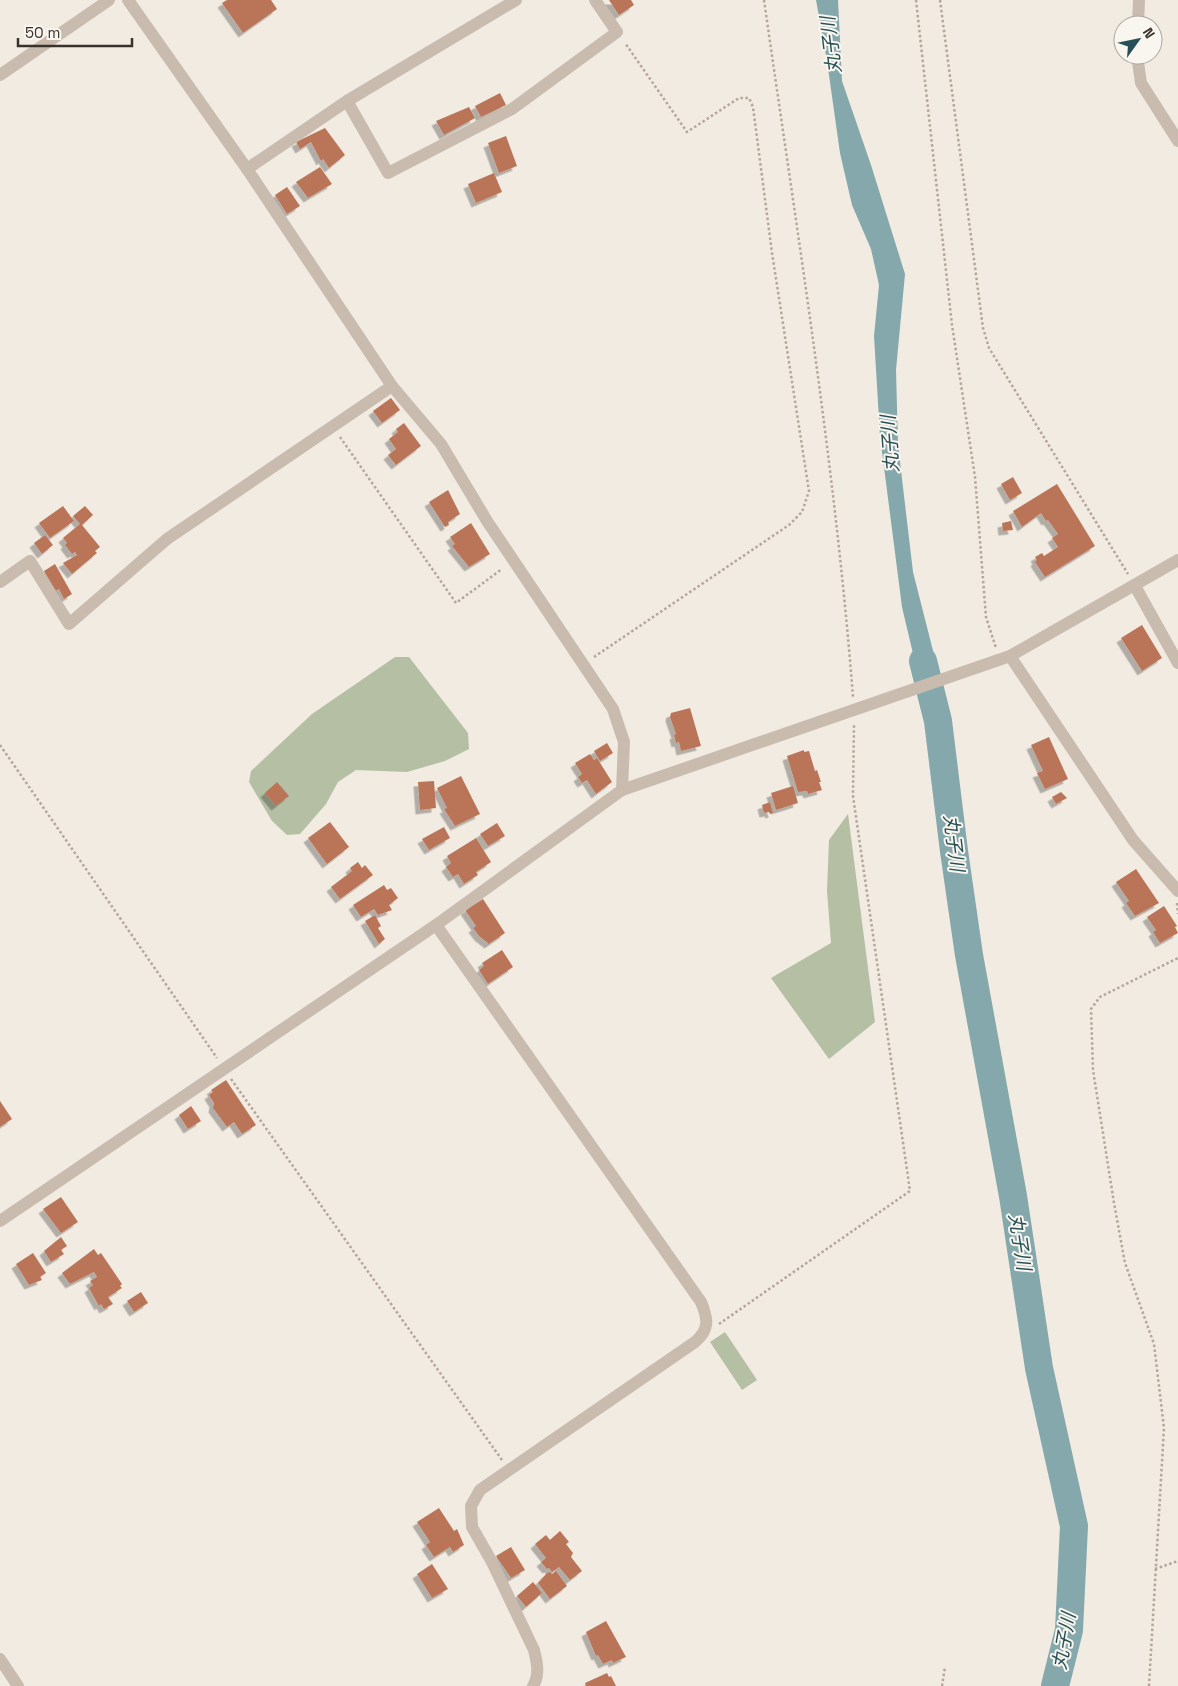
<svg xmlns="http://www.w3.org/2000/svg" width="1178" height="1686" viewBox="0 0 1178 1686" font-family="'Space Grotesk','Noto Sans JP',sans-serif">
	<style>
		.green { fill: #b5bfa3 }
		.water { fill: #84a8ac }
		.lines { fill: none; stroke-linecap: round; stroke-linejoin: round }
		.river { stroke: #84a8ac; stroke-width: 28 }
		.building { fill: #ba7558; filter: url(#shadow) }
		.path { stroke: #b5a699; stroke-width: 2.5; stroke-dasharray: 2.5 2.5; stroke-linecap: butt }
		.minor { stroke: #c9bcaf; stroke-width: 12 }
		.labels { text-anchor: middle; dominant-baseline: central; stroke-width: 4; stroke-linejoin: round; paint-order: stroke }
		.water-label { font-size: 19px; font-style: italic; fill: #265056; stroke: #f9f5ef }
	</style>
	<defs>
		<filter id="shadow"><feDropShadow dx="-4.5" dy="4.5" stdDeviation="0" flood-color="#0004"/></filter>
	</defs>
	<rect width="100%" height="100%" fill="#f1ebe2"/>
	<g class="green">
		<polygon points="395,657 409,657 468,733 469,749 445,761 407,772 356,770 338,782 326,804 300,834 287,835 272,821 249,782 251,771 312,714"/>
		<polygon points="848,814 875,1022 829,1059 771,978 831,943 827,891 829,840"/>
		<polygon points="725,1332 757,1380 742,1390 710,1342"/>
	</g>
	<polygon class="water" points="816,0 838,0 842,81 871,165 905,274 896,370 898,445 913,572 944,694 924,700 902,607 880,436 874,336 879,285 871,249 852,205 840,153 827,61"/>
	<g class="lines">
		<polyline class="river" points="923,661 938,721 954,851 969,955 1013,1196 1039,1368 1074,1526 1069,1630 1055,1686"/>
	</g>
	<g class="building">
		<polygon points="227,0 271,0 277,9 243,33 222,3"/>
		<polygon points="609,0 631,0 634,5 619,15"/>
		<polygon points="500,93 506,105 481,117 475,106"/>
		<polygon points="469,107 475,118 444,135 436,121"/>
		<polygon points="325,128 345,155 329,168 323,159 321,161 311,142 300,149 296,142"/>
		<polygon points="506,136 517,166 499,173 488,143"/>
		<polygon points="320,167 332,184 308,198 296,182"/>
		<polygon points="494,173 502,192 476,203 468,184"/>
		<polygon points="287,187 300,206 287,214 275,195"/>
		<polygon points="391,398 400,410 382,423 373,411"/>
		<polygon points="404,423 421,446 396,465 388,455 396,449 389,439 398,432 396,429"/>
		<polygon points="1013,477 1022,493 1010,500 1001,484"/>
		<polygon points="1057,484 1095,546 1045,577 1035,562 1037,560 1035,557 1042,553 1044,556 1058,547 1052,538 1058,534 1048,520 1046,521 1041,513 1022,527 1013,511"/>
		<polygon points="448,490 460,514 448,522 449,525 445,527 429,502"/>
		<polygon points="63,506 74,521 50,538 39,523"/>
		<polygon points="85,506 93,515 82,525 100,547 95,551 97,553 72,574 63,563 77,555 75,552 72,554 65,545 67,543 63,538 80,524 73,516"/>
		<polygon points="1011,521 1013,530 1003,531 1002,523"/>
		<polygon points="471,523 490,554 469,567 452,546 455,544 450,537"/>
		<polygon points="45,535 53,545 42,554 34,543"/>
		<polygon points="55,564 72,594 64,599 59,589 56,591 44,571"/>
		<polygon points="1142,625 1162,658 1142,671 1121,638"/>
		<polygon points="690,708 701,746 681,751 679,742 676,743 674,735 676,734 670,717 671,713"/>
		<polygon points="1049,737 1068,779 1045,789 1037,773 1043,771 1031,745"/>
		<polygon points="607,743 613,753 600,761 594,751"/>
		<polygon points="804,750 804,752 809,751 815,771 817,770 821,782 819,782 822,790 808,794 807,791 798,792 787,756"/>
		<polygon points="590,754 594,760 597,758 612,782 596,794 587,780 582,783 578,777 582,774 575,763"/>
		<polygon points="461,776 480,814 455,826 444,809 447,808 437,788"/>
		<polygon points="434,781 436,808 420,810 418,782"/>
		<polygon points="277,782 289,796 276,806 265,793"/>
		<polygon points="793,786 798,803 776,810 771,793"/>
		<polygon points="1061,792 1067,798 1056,804 1052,797"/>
		<polygon points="770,802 773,813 770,814 769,812 764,813 762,805"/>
		<polygon points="330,822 349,847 327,864 308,838"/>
		<polygon points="497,823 505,836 488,846 480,834"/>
		<polygon points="444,827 450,838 429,850 422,839"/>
		<polygon points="476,838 491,862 476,872 478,875 464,884 458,874 453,877 446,867 451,863 447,856"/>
		<polygon points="358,862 362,868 365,865 373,875 340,899 331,887 352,871 350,868"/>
		<polygon points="1136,869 1159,903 1135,916 1126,903 1129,901 1116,882"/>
		<polygon points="384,885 387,890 391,888 398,898 389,905 392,910 378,915 374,909 361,917 353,905"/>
		<polygon points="483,899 505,933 489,944 479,936 473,928 476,926 465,910"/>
		<polygon points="1164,906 1177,926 1175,927 1178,933 1160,943 1153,932 1156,930 1147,917"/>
		<polygon points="375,915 381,926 378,928 385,939 379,944 365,921"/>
		<polygon points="502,950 513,967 488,984 479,970 484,966 482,963"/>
		<polygon points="226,1080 256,1125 242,1134 234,1122 227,1127 213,1108 214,1103 209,1095 213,1092 211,1090"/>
		<polygon points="0,1101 12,1119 0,1127"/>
		<polygon points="191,1106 201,1121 188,1129 179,1115"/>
		<polygon points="61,1197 78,1222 61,1233 43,1209"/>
		<polygon points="61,1237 67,1246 61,1250 64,1254 51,1262 44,1251"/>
		<polygon points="94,1249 98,1255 101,1253 122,1284 120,1286 122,1288 108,1297 113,1304 104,1309 101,1304 99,1306 89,1288 93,1285 90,1281 97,1277 94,1272 70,1284 62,1273"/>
		<polygon points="33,1253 46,1273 40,1277 42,1280 29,1285 16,1264"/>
		<polygon points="141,1292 148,1303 134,1312 127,1301"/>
		<polygon points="439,1508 454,1531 457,1529 464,1545 453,1552 450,1547 434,1557 426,1545 430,1542 417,1522"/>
		<polygon points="560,1531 569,1542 566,1544 573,1553 571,1557 582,1571 570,1580 559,1567 552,1572 549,1568 547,1569 541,1562 546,1558 535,1544 546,1535 550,1540"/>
		<polygon points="511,1547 525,1570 511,1578 496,1556"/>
		<polygon points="432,1564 448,1589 432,1598 417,1574"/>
		<polygon points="556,1571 567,1586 550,1599 538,1583 547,1573 550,1572 552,1574"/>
		<polygon points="533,1582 542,1593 526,1607 517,1596"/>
		<polygon points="606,1621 626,1657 613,1663 612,1660 603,1664 598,1655 596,1656 586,1632"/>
		<polygon points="607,1673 609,1677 611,1676 616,1686 586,1686 585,1683"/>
	</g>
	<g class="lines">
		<g class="path">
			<path d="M764,0C797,232 835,464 853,697"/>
			<polyline points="916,0 952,325 975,477 986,617 996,648"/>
			<polyline points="940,0 983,328 989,348 1128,574"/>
			<polyline points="340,437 456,603 502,569"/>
			<polyline points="594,657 789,525 802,512 809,491 772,253 753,107 749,98 739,98 687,132 625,43"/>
			<polyline points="0,745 217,1058"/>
			<polyline points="1177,903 1178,914"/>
			<polyline points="231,1079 502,1460"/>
			<polyline points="719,1324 910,1191 853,796 854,725"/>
			<polyline points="1155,1569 1178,1561"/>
			<polyline points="942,1686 945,1667"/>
			<polyline points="1149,1686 1164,1428 1154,1344 1125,1263 1114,1203 1093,1070 1091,1009 1100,997 1178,958"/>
		</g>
		<g class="minor">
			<polyline points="128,0 247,169 392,386 441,444 487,521 613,709 624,742 622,790"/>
			<polyline points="1138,25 1139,0"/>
			<polyline points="1137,55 1141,83 1178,141"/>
			<polyline points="0,75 109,0"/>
			<polyline points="347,101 388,173 512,109 617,32 595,0"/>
			<polyline points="247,169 347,101 516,0"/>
			<polyline points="0,582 30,561 69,624 167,539 392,386"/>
			<polyline points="1135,586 1178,663"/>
			<polyline points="1010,656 1133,840 1178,891"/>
			<path d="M436,925L701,1302C708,1319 710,1329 695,1342L480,1490L471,1506L472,1527L492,1562L534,1650C537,1662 540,1675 533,1686"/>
			<polyline points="0,1221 436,925 622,790 1010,656 1178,560"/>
			<polyline points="0,1659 18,1686"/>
		</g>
	</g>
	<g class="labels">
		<g class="water-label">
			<text transform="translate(831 45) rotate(-97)">丸子川</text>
			<text transform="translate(890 444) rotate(-94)">丸子川</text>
			<text transform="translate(954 843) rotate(83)">丸子川</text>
			<text transform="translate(1020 1242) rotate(81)">丸子川</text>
			<text transform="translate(1064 1641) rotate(-80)">丸子川</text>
		</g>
	</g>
	<g transform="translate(1138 40) rotate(57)"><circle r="24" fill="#f9f5ef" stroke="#aca7a1"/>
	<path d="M0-4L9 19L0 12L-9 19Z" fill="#265056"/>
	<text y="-8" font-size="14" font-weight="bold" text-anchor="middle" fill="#39312c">N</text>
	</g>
	<path d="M18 38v8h114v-8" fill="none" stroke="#39312c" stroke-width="2.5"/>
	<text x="25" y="38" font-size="15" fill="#39312c" stroke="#f9f5ef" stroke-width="4" paint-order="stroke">50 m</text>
</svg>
